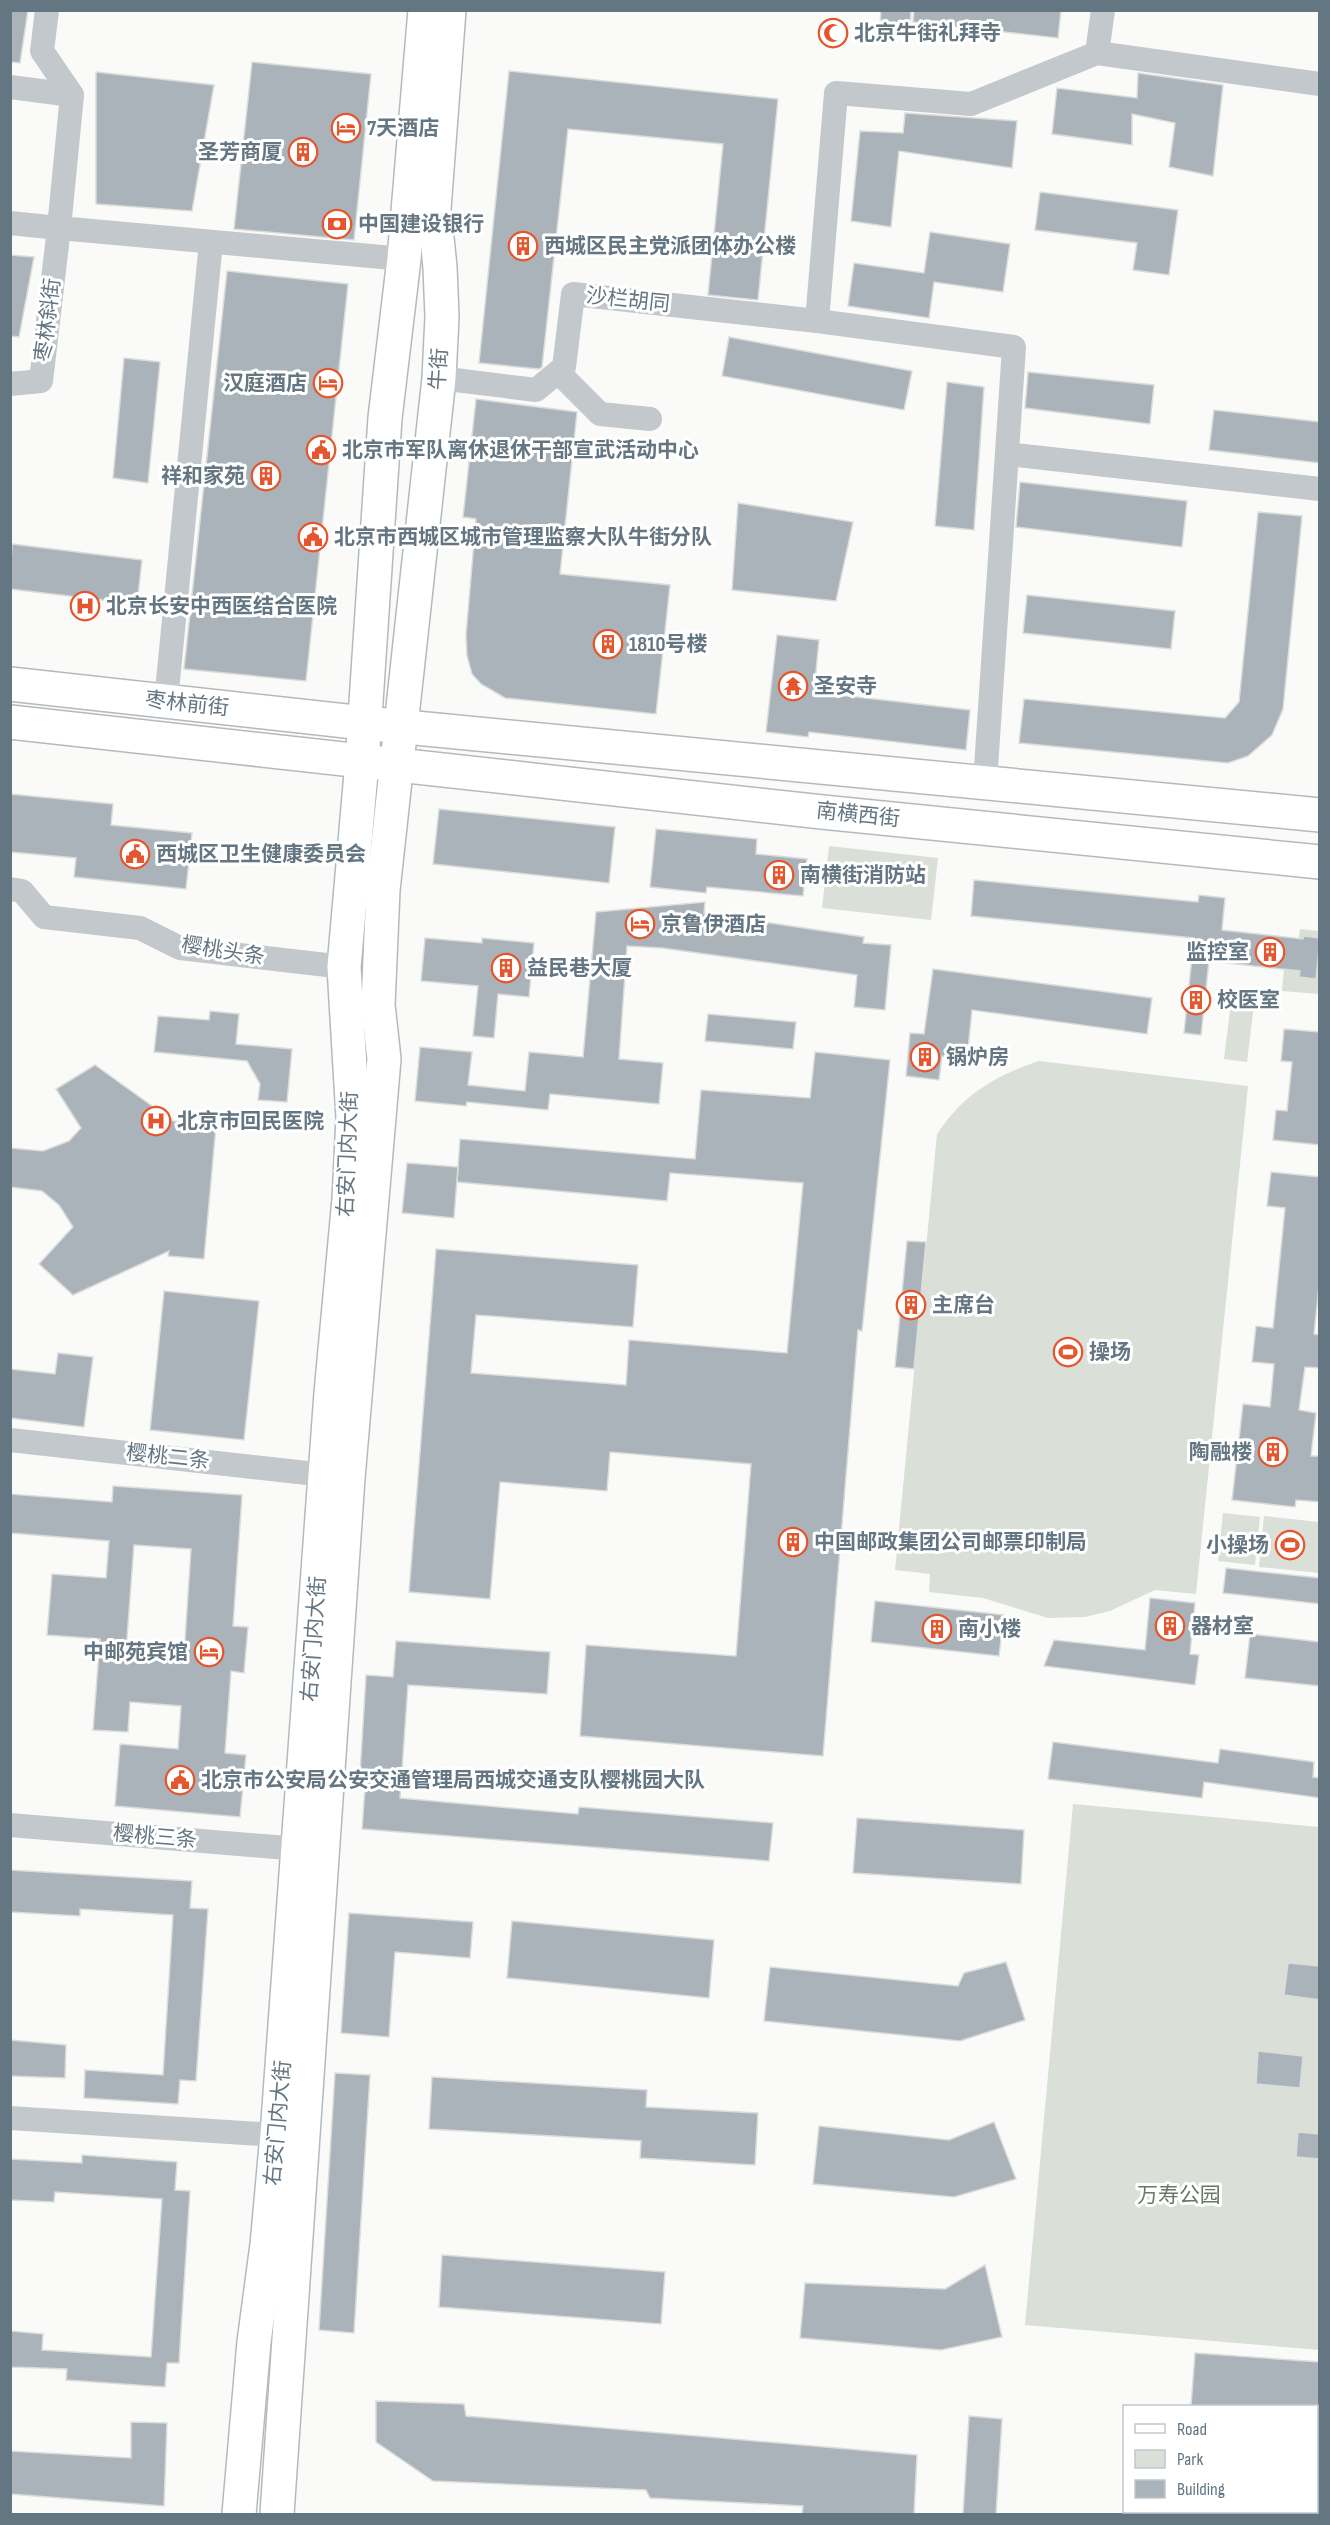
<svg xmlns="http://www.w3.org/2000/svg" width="1330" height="2525" viewBox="0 0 1330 2525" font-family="'Sofia Sans Condensed','Noto Sans SC',sans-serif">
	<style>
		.green { fill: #dadfd7 }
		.building { fill: #aab3b9; stroke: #dcdcda; stroke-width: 1.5; fill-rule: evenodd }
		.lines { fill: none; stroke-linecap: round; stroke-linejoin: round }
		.secondary-casing { stroke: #b3babf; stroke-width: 36 }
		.minor { stroke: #c3c8cc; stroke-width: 24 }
		.secondary { stroke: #fff; stroke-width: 33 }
		.labels { text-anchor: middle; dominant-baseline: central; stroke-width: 6; stroke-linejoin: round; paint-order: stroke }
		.poi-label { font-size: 21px; font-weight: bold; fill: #657683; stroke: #fff; text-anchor: start }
		.street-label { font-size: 21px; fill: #657683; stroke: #fff }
		.park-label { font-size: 21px; fill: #687a64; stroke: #fff }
	</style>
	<rect width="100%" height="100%" fill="#fafaf8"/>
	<g class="green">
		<polygon points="829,846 938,858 931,920 822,908"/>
		<polygon points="1300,929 1319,931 1319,994 1282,991 1284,969 1295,970"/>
		<polygon points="1232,994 1255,997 1247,1062 1224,1059"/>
		<path d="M1039,1061L1248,1086L1196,1594L1155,1590L1110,1611L1085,1617L1048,1618L983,1598L929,1592L930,1574L895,1570L937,1134C964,1094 994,1076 1039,1061Z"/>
		<polygon points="1223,1513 1260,1517 1255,1565 1218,1561"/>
		<polygon points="1264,1516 1319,1522 1319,1573 1259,1567"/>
		<polygon points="1073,1804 1319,1827 1319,2350 1025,2325"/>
	</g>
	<g class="building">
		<polygon points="10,10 28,10 20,63 10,62"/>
		<polygon points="881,10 911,10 910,29 880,27"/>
		<polygon points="914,10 1061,10 1058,38 913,22"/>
		<polygon points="252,62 371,74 354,240 234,229"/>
		<polygon points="509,71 778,99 758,300 708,295 723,144 568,129 542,367 539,369 479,363"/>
		<polygon points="96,72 214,85 192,211 96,204"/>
		<polygon points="1138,73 1223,85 1213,176 1169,167 1175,123 1132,114 1132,145 1052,134 1057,88 1137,98"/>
		<polygon points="905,113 1017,121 1012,168 899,151 891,227 851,221 860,131 903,133"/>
		<polygon points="1040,192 1178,210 1169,275 1133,270 1137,243 1035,230"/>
		<polygon points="930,232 1010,244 1003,292 934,282 929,318 848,306 854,263 924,273"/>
		<polygon points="10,255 34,257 19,337 10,336"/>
		<polygon points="227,271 348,284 306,681 184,669"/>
		<polygon points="729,337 912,371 904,410 722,376"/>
		<polygon points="124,358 160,362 148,483 113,478"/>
		<polygon points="1028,372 1154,385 1150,424 1025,408"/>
		<polygon points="947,382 984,387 974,530 935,526"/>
		<polygon points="476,399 577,412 560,574 670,585 656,714 505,698 481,684 472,674 467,656 466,635 476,519 463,517"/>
		<polygon points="1214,410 1320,422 1320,463 1209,450"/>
		<polygon points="1020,482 1187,501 1182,547 1016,527"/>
		<polygon points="738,503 853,522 836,601 732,590"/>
		<polygon points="1258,512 1302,516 1283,709 1272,735 1248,756 1228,763 1019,743 1024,699 1225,718 1239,702"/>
		<polygon points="12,544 142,560 137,604 10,589"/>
		<polygon points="1027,595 1175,611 1171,649 1023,633"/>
		<polygon points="777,635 819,640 814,692 970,710 966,750 809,732 808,737 766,732"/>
		<polygon points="10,794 113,804 111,825 192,833 186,889 74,877 76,858 10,852"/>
		<polygon points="439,809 615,827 609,883 433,864"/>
		<polygon points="656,829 757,839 756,854 807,859 803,896 707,887 706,893 650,887"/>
		<polygon points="974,880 1198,902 1199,895 1225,898 1222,930 1303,939 1304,936 1320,938 1316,979 1299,977 1300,971 1209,961 1201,1035 1184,1033 1194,938 971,916"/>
		<polygon points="705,902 704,913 864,937 863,943 891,945 885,1010 854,1007 857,975 662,948 627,946 619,1059 663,1063 659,1104 550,1094 548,1110 467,1102 466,1106 415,1101 420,1047 472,1052 468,1085 525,1091 529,1052 583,1057 596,912"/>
		<polygon points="425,938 482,943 482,938 534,943 529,997 498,994 494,1038 473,1036 478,986 421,981"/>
		<polygon points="933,969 1152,998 1147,1034 972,1010 967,1059 942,1056 939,1080 906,1076 910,1033 924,1034"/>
		<polygon points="210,1011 239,1014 236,1044 292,1049 287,1102 258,1100 260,1084 247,1061 154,1052 158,1016 209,1020"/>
		<polygon points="708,1014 796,1022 793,1049 705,1041"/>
		<polygon points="1284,1029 1320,1032 1320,1145 1273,1140 1276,1110 1287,1111 1292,1062 1281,1061"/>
		<polygon points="815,1052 890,1060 862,1331 858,1330 823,1756 580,1736 586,1645 736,1656 751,1464 610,1452 607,1491 500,1482 490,1599 409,1592 436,1249 638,1265 633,1327 476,1315 471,1373 626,1385 629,1340 787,1353 803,1183 670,1173 667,1201 457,1182 460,1139 695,1159 701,1090 810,1098"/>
		<polygon points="95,1065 173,1121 216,1126 204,1259 168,1256 169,1251 73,1295 39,1264 73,1227 59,1205 42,1191 10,1187 10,1148 43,1151 69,1141 81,1128 56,1089"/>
		<polygon points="407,1163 458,1167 454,1218 402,1213"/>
		<polygon points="1271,1172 1320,1177 1320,1276 1314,1334 1320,1335 1320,1368 1305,1367 1299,1410 1316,1413 1311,1456 1320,1456 1320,1502 1296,1500 1295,1507 1232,1500 1243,1404 1270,1407 1274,1364 1252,1362 1256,1326 1273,1328 1285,1208 1267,1206"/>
		<polygon points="907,1241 926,1242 914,1369 895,1367"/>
		<polygon points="164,1291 259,1301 244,1440 150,1430"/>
		<polygon points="58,1353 93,1357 84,1427 10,1418 10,1369 55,1374"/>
		<path d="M113,1486L242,1495L233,1626L248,1627L244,1673L231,1671L225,1753L246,1755L240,1817L115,1806L120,1744L178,1749L181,1706L130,1702L128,1732L93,1730L100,1639L47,1635L52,1574L106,1578L109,1541L10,1533V1494L112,1502ZM134,1545L191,1549L184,1655L126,1651Z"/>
		<polygon points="1226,1568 1320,1578 1320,1604 1223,1593"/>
		<polygon points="1150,1598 1195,1603 1190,1654 1199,1655 1195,1685 1044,1666 1054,1640 1145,1650"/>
		<polygon points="875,1601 1004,1615 999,1656 871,1642"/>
		<polygon points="1250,1634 1320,1642 1320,1686 1245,1678"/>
		<polygon points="396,1641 550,1652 547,1694 408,1685 400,1798 578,1814 579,1807 773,1823 769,1861 362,1829 366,1774 360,1774 366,1675 393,1677"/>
		<polygon points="1053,1742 1218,1763 1220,1749 1314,1762 1313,1777 1320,1778 1320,1798 1204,1782 1202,1798 1048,1779"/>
		<polygon points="857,1818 1024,1830 1021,1884 853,1873"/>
		<polygon points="10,1870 192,1881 190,1908 208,1909 196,2081 180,2080 178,2104 84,2098 85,2070 163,2075 173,1915 80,1909 80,1916 10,1912"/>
		<polygon points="349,1913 473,1922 470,1958 395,1952 389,2037 341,2033"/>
		<polygon points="512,1921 714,1940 709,1998 507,1978"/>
		<polygon points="1006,1962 1025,2020 960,2041 764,2021 770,1967 958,1986 964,1973"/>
		<polygon points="1288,1963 1320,1966 1320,2000 1284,1995"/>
		<polygon points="10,2040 66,2045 65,2078 10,2076"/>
		<polygon points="1258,2051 1303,2056 1300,2088 1256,2084"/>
		<polygon points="335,2073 370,2075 354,2333 319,2330"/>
		<polygon points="432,2077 647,2090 646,2107 758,2113 755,2165 640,2158 641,2141 429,2129"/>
		<polygon points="994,2122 1016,2179 954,2197 813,2184 819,2126 949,2140"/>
		<polygon points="1298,2132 1320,2134 1320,2159 1296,2157"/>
		<polygon points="82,2155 177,2162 175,2190 190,2191 179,2363 167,2363 165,2387 66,2380 67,2369 10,2367 10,2331 43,2334 42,2350 151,2357 162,2199 55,2192 54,2202 10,2200 10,2159 82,2163"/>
		<polygon points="442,2255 665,2272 661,2324 439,2307"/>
		<polygon points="985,2265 1002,2337 941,2350 800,2338 805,2283 945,2289"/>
		<polygon points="1195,2353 1320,2362 1320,2406 1191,2406"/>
		<polygon points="376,2401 464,2404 466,2416 917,2455 914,2514 802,2514 803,2506 650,2498 646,2490 433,2481 376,2442"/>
		<polygon points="969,2416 1002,2419 996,2514 963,2514"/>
		<polygon points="131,2422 167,2423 164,2506 10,2494 10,2451 131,2458"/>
	</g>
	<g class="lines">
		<g class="secondary-casing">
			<g id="secondary">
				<polyline points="10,684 364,723 1320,815"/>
				<polyline points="10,722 822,812 1320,862"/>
				<polyline points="239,2514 254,2342 267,2245 277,2135 331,1393 349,1199 353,1118 344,967 362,762 385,418 404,259 425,10"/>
				<polyline points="277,2514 348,1478 384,1059 378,1005 383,890 439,378 442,317 440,267 434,209 449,10"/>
			</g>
		</g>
		<g class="minor">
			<polyline points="47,10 42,51 72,95 59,228 404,259"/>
			<polyline points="1097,53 1103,10"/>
			<polyline points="10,87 72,95"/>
			<polyline points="10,223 59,228 41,381 10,384"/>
			<polyline points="817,321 836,93 971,104 1097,53 1320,84"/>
			<polyline points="558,372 600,414 650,419"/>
			<polyline points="439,378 536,390 564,367 573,294 817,321 1014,347 985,783"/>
			<polyline points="1007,454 1320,489"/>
			<polyline points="166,701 211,242"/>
			<polyline points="10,889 22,891 44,917 140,928 180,948 344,967"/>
			<polyline points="10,1440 325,1475"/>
			<polyline points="10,1825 299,1849"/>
			<polyline points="10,2118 277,2135"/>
		</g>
		<use href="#secondary" class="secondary"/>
	</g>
	<defs>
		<g id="mosque-ring" transform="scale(1.5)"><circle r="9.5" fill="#fff" stroke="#e4572e" stroke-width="1.5"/><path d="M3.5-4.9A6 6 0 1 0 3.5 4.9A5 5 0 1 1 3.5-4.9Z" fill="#e4572e"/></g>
		<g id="hotel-ring" transform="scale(1.5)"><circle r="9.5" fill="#fff" stroke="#e4572e" stroke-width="1.5"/><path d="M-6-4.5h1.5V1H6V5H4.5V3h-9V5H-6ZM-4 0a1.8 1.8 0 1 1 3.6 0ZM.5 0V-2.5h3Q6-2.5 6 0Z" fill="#e4572e"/></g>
		<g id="building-ring" transform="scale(1.5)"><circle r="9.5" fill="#fff" stroke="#e4572e" stroke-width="1.5"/><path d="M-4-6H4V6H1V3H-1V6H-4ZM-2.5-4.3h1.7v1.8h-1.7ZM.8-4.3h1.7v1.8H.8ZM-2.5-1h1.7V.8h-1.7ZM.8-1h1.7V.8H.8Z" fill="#e4572e"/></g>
		<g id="bank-ring" transform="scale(1.5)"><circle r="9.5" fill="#fff" stroke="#e4572e" stroke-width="1.5"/><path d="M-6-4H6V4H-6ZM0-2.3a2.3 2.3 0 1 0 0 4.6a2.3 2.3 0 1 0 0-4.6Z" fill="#e4572e"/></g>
		<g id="civic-ring" transform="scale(1.5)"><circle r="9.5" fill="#fff" stroke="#e4572e" stroke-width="1.5"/><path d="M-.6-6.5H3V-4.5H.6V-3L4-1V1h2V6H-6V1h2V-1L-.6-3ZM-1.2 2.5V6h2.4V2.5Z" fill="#e4572e"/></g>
		<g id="hospital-ring" transform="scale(1.5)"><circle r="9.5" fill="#fff" stroke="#e4572e" stroke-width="1.5"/><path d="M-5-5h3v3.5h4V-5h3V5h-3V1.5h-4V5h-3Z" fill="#e4572e"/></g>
		<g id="temple-ring" transform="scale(1.5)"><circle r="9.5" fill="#fff" stroke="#e4572e" stroke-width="1.5"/><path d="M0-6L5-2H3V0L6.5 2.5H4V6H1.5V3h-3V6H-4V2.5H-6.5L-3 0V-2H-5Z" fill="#e4572e"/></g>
		<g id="stadium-ring" transform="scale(1.5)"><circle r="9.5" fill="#fff" stroke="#e4572e" stroke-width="1.5"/><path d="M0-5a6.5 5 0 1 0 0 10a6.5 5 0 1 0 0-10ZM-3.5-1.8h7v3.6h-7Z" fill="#e4572e"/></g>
	</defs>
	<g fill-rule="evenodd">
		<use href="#mosque-ring" x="833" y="33"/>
		<use href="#hotel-ring" x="346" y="128"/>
		<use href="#building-ring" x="303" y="152"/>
		<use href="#bank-ring" x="337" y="224"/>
		<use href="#building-ring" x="523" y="246"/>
		<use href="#hotel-ring" x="328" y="383"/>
		<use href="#civic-ring" x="321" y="450"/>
		<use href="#building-ring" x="266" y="476"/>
		<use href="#civic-ring" x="313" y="537"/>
		<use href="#hospital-ring" x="85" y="606"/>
		<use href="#building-ring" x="608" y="644"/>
		<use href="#temple-ring" x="793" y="686"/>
		<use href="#civic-ring" x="135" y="854"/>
		<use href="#building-ring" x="779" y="875"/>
		<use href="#hotel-ring" x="640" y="924"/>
		<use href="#building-ring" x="1270" y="952"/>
		<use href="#building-ring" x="506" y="968"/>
		<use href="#building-ring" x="1196" y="1000"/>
		<use href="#building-ring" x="925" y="1057"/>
		<use href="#hospital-ring" x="156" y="1121"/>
		<use href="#building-ring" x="911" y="1305"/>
		<use href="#stadium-ring" x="1068" y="1352"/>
		<use href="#building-ring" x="1273" y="1452"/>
		<use href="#building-ring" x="793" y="1542"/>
		<use href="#stadium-ring" x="1290" y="1545"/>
		<use href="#building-ring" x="1170" y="1626"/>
		<use href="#building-ring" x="937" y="1629"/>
		<use href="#hotel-ring" x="209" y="1652"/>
		<use href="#civic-ring" x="180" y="1780"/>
	</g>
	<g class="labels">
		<g class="poi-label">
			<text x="854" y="33">北京牛街礼拜寺</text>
			<text x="367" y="128">7天酒店</text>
			<text x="282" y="152" text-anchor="end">圣芳商厦</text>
			<text x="358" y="224">中国建设银行</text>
			<text x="544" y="246">西城区民主党派团体办公楼</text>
			<text x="307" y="383" text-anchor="end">汉庭酒店</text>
			<text x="342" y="450">北京市军队离休退休干部宣武活动中心</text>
			<text x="245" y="476" text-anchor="end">祥和家苑</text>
			<text x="334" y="537">北京市西城区城市管理监察大队牛街分队</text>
			<text x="106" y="606">北京长安中西医结合医院</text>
			<text x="629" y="644">1810号楼</text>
			<text x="814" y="686">圣安寺</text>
			<text x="156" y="854">西城区卫生健康委员会</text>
			<text x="800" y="875">南横街消防站</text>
			<text x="661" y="924">京鲁伊酒店</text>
			<text x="1249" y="952" text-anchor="end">监控室</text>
			<text x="527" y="968">益民巷大厦</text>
			<text x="1217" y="1000">校医室</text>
			<text x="946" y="1057">锅炉房</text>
			<text x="177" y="1121">北京市回民医院</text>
			<text x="932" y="1305">主席台</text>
			<text x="1089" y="1352">操场</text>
			<text x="1252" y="1452" text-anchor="end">陶融楼</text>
			<text x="814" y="1542">中国邮政集团公司邮票印制局</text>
			<text x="1269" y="1545" text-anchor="end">小操场</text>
			<text x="1191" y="1626">器材室</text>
			<text x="958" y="1629">南小楼</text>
			<text x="188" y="1652" text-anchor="end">中邮苑宾馆</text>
			<text x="201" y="1780">北京市公安局公安交通管理局西城交通支队樱桃园大队</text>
		</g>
		<g class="street-label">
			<text transform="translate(628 300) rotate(6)">沙栏胡同</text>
			<text transform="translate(48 320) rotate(-83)">枣林斜街</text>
			<text transform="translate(439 369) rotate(-86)">牛街</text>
			<text transform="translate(187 704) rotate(6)">枣林前街</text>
			<text transform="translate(858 815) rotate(6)">南横西街</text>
			<text transform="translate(223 951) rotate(9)">樱桃头条</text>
			<text transform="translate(348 1154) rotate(-88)">右安门内大街</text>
			<text transform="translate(168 1457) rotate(6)">樱桃二条</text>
			<text transform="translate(314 1639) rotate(-86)">右安门内大街</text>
			<text transform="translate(155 1837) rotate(5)">樱桃三条</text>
			<text transform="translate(278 2123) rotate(-85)">右安门内大街</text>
		</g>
		<g class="park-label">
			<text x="1179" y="2195">万寿公园</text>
		</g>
	</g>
	<rect width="1330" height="2525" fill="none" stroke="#657683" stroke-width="24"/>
	<rect x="1123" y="2405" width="195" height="108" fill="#ffffff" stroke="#c1c8cd" stroke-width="1.5"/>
	<rect x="1135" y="2424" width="30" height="9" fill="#ffffff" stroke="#c1c8cd" stroke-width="1.5"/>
	<text x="1177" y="2435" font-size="18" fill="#657683">Road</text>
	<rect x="1135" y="2450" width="30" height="18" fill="#dadfd7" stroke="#c1c8cd" stroke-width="1.5"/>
	<text x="1177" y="2465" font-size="18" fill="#657683">Park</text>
	<rect x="1135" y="2480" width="30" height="18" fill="#aab3b9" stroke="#c1c8cd" stroke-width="1.5"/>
	<text x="1177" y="2495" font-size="18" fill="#657683">Building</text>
</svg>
